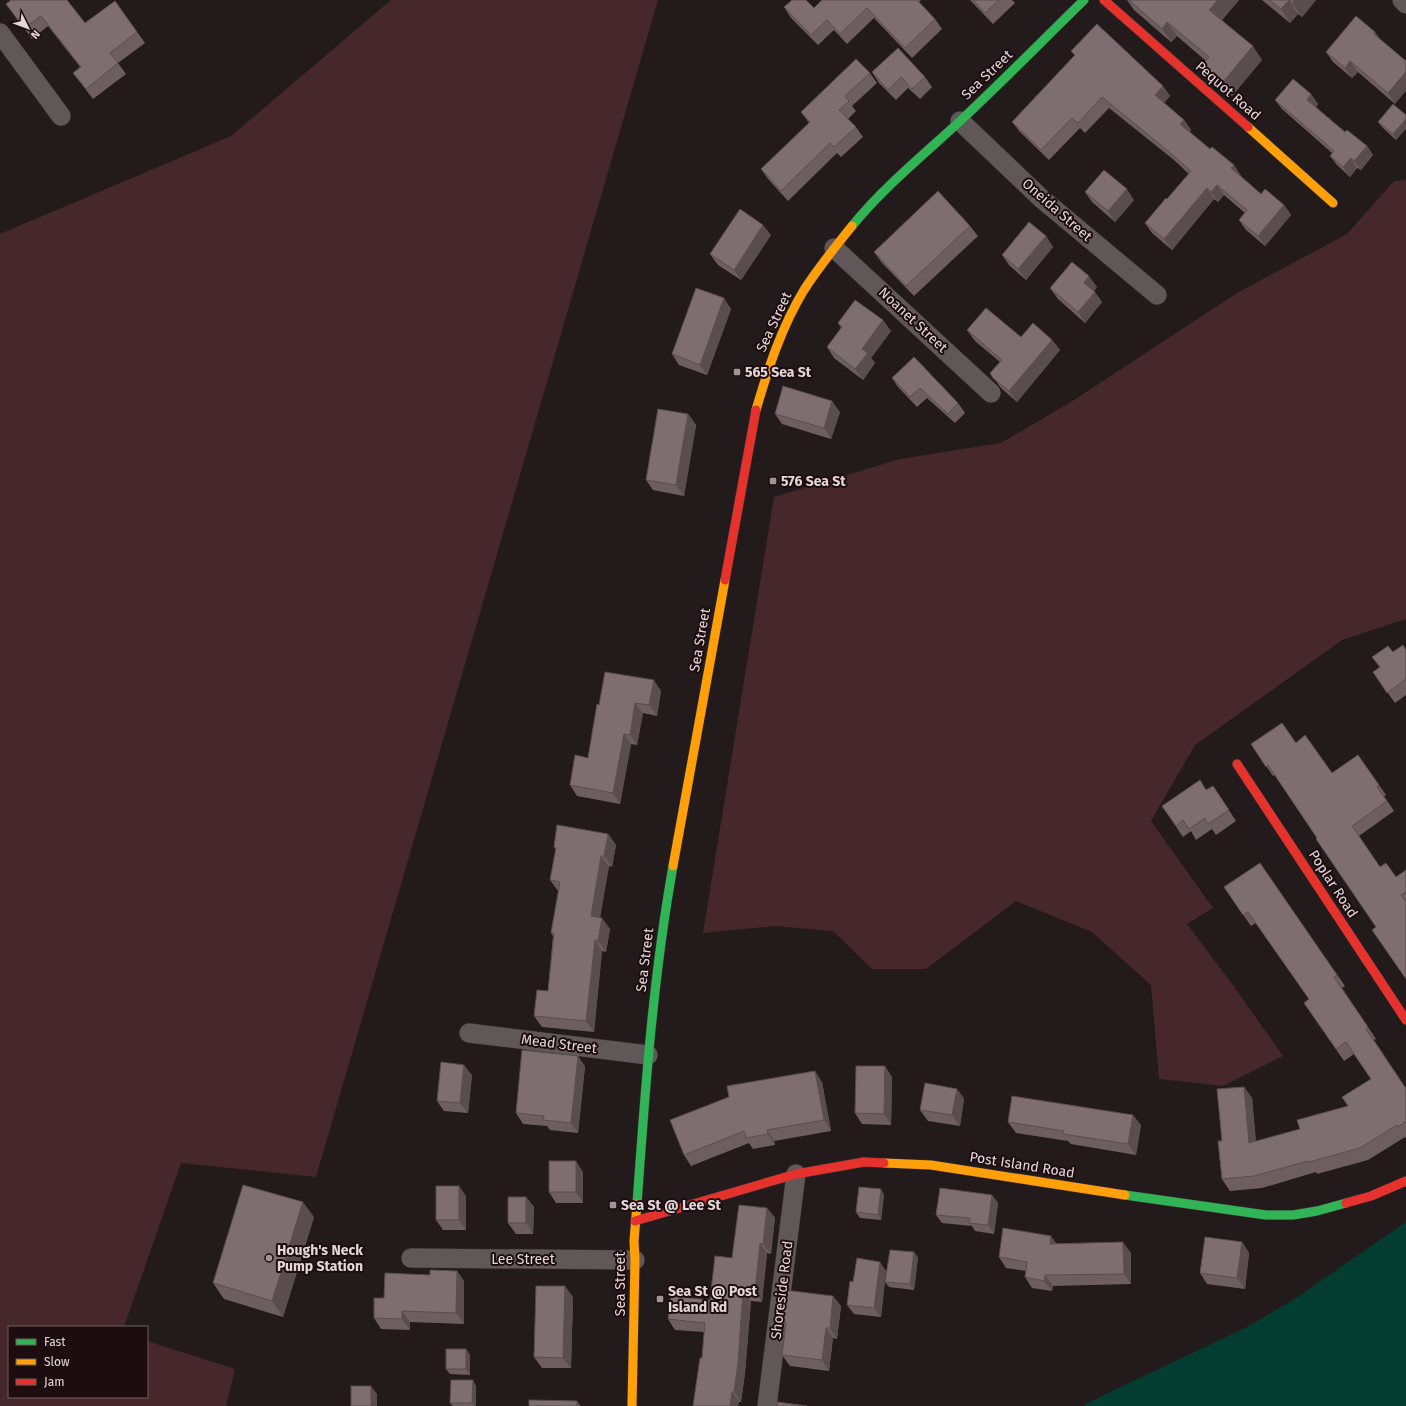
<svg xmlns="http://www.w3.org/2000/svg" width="1406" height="1406" viewBox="0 0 1406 1406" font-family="'Fira Sans',sans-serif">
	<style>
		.green { fill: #46272c }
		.water { fill: #033d32 }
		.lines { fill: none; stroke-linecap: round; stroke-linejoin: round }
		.street-casing { stroke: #3b3435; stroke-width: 20 }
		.fast-casing { stroke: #3b3435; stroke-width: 10 }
		.slow-casing { stroke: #3b3435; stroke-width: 10 }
		.jam-casing { stroke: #3b3435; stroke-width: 10 }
		.street { stroke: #5f5758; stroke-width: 19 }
		.fast { stroke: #30b455; stroke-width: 9 }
		.slow { stroke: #ff9f0a; stroke-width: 9 }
		.jam { stroke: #e5322d; stroke-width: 9 }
		.wall { fill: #6d5f61 }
		.shaded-wall { fill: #594d4f }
		.building { fill: #7f6e71; stroke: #594d4f }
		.poi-dot { fill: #a09596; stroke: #1d0d10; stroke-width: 1.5 }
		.labels { text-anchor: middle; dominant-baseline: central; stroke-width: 4; stroke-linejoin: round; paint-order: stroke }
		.street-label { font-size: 14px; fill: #e3d7d8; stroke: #1d0d10 }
		.poi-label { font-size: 14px; font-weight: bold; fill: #e3d7d8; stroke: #1d0d10; text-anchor: start }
	</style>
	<rect width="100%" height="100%" fill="#231a1c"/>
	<g class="green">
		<polygon points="391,0 658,0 316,1177 181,1163 124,1327 9,1327 9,1397 147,1397 147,1341 235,1369 226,1406 0,1406 0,234 231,136"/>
		<polygon points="1406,180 1406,619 1342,640 1195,745 1151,821 1213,908 1187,924 1235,988 1283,1056 1223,1086 1159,1079 1151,985 1092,932 1016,901 926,969 872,969 833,931 775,926 703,933 774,497 900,459 1001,443 1074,400 1237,293 1347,234 1394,181"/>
	</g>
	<polygon class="water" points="1406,1222 1406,1406 1084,1406 1087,1403 1247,1327 1293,1300"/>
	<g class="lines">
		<g class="street-casing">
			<g id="street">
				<polyline points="1402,0 1406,4"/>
				<polyline points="0,33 61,116"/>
				<polyline points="960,121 1042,199 1157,295"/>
				<polyline points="834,248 991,393"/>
				<polyline points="469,1033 648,1055"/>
				<polyline points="411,1258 635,1260"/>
				<polyline points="767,1406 796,1174"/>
			</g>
		</g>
		<g class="fast-casing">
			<g id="fast">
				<path d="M852,226C883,188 922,156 958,123C1001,83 1042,41 1084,0"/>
				<polyline points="1125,1195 1266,1215 1293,1215 1317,1211 1346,1203"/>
				<path d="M637,1204C645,1091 653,978 673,866"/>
			</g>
		</g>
		<g class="slow-casing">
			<g id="slow">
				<polyline points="1248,127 1333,203"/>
				<path d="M756,410C768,369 781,328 804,290C818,268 835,247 852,226"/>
				<polyline points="673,866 725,580"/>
				<polyline points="884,1163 931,1165 1125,1195"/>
				<polyline points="632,1406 635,1260 634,1241 637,1204"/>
			</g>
		</g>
		<g class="jam-casing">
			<g id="jam">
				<polyline points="1104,0 1248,127"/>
				<polyline points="725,580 756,410"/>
				<polyline points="1237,764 1406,1020"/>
				<polyline points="1346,1203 1371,1196 1406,1181"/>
				<polyline points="635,1221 796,1174 864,1162 884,1163"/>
			</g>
		</g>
		<use href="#street" class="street"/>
		<use href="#fast" class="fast"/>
		<use href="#slow" class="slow"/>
		<use href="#jam" class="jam"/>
	</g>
	<g class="wall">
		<polygon points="822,0 921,0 919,2 935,19 942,29 912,58 874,18 847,44 834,30 818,45 791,18 784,7 814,8"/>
		<polygon points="970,0 1012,0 1015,3 993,24"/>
		<polygon points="1127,0 1239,0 1222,20 1262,60 1232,96 1212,79 1202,65 1206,61 1177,36 1171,42 1134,10"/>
		<polygon points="1262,0 1316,0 1302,17 1298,14 1290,23"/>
		<polygon points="115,1 145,43 118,63 126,74 93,99 73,73 80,67 48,26 32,39 6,4 85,23"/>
		<polygon points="1375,32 1380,39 1395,104 1358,72 1352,78 1333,62 1326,52"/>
		<polygon points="1071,51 1163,86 1170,96 1164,103 1184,120 1191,130 1190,132 1210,149 1234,165 1241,176 1261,194 1284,205 1291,215 1265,246 1246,230 1239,220 1245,213 1224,195 1218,202 1214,199 1172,250 1152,233 1145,223 1167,199 1189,174 1174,160 1109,108 1085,133 1080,128 1049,160 1020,132 1012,122 1075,56"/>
		<polygon points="872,72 925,77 932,87 920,99 908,88 896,100 879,83"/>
		<polygon points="870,73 877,83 852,106 856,111 848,119 856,127 863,137 841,157 837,153 788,201 768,179 761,169 809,123 801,112"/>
		<polygon points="1311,94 1318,104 1316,107 1345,132 1367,146 1373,155 1361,170 1357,168 1350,177 1337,165 1330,156 1332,153 1282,109 1275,100"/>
		<polygon points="1406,115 1396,140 1382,127 1378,122"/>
		<polygon points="1085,192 1134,200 1115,222 1092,202"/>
		<polygon points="970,226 978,236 914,296 882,263 874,252"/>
		<polygon points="771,235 741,280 718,265 710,254"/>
		<polygon points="1046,236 1053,247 1026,280 1009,265 1002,255"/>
		<polygon points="1097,287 1094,291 1102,302 1085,323 1058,299 1050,288"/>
		<polygon points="731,309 707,375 679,365 672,354"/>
		<polygon points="838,323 891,331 871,358 875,363 863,380 834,358 827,347 841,328"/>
		<polygon points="967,330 1021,337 1052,340 1060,350 1017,402 1001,388 990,373 1000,362 975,341"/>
		<polygon points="914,357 958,403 965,413 955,423 927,398 917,407 898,387 892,378"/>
		<polygon points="840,412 831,439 782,424 775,414"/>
		<polygon points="688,414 696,425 684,496 653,490 646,480"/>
		<polygon points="1406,650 1406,695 1395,703 1373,672 1380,667 1393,652"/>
		<polygon points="661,691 657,716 643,713 637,745 631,744 620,804 577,796 570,785 588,758 599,705"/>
		<polygon points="1296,743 1332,773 1358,755 1386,795 1384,796 1394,811 1359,836 1380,867 1396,877 1406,870 1406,979 1376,927 1275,775 1273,776 1251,744"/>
		<polygon points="1213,786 1236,821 1216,835 1212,829 1196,840 1191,831 1183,837 1162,806 1207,790"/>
		<polygon points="608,834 616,845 612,867 609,866 600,918 610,929 606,952 602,951 594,1032 542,1027 534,1016 548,991 553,936 551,933 559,891 558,891 550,880 556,850 554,847"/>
		<polygon points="1260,863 1345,986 1342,988 1376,1039 1374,1040 1406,1088 1406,1138 1405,1137 1368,1160 1317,1174 1316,1172 1262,1188 1230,1191 1222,1179 1222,1141 1244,1087 1252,1098 1256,1142 1300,1129 1348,1106 1371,1079 1354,1054 1344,1061 1304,1003 1309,999 1256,923 1251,926 1224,887"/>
		<polygon points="585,1066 578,1133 550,1130 547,1126 523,1124 516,1113"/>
		<polygon points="472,1075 468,1113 444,1111 437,1101"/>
		<polygon points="892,1077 891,1125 862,1124 855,1113"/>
		<polygon points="822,1082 831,1131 774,1141 775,1145 753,1149 749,1143 691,1166 684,1155"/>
		<polygon points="957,1089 964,1099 960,1126 928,1121 920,1110"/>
		<polygon points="1008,1122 1141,1125 1136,1155 1071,1144 1068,1141 1016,1133"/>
		<polygon points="583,1172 583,1203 556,1203 549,1192"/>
		<polygon points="884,1195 881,1220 860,1218 856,1212"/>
		<polygon points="992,1195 998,1203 994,1234 975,1231 972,1226 942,1223 936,1215"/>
		<polygon points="466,1196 466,1230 443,1230 436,1220"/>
		<polygon points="526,1197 534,1207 533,1234 516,1234 508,1223"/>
		<polygon points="767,1208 775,1218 771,1254 767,1253 762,1302 751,1301 745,1373 741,1402 739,1402 702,1358 704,1332 675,1330 668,1319 710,1300 732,1258"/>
		<polygon points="314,1217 283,1317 224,1299 213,1283"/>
		<polygon points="1242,1242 1249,1253 1245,1289 1207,1284 1200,1273"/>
		<polygon points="1057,1244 1131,1253 1131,1284 1053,1286 1052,1291 1032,1288 1025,1277 1026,1271 1006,1268 999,1257"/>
		<polygon points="914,1252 918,1258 914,1290 889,1287 885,1282"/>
		<polygon points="457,1271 464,1281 464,1324 410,1322 410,1330 381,1329 374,1318 384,1298 430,1275"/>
		<polygon points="886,1271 881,1317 854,1314 847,1305"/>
		<polygon points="833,1296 841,1306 837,1339 833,1338 829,1371 790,1366 782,1355 785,1330 780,1322"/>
		<polygon points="573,1297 571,1368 542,1368 534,1357"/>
		<polygon points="466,1349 470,1355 470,1375 450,1374 446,1369"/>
		<polygon points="476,1386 476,1406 453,1406 450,1403"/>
	</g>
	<g class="shaded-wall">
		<polygon points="1218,0 1239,0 1219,23 1209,10"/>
		<polygon points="1289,0 1298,14 1290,23 1281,9"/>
		<polygon points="1295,0 1316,0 1302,17 1292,3"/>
		<polygon points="1167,22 1177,36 1171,42 1162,29"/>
		<polygon points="1375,32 1382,43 1374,34"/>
		<polygon points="1253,46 1262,60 1232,96 1222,83"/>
		<polygon points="1350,61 1358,72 1352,78 1345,68"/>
		<polygon points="1406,72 1406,91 1395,104 1388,93"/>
		<polygon points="1163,86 1170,96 1162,105 1155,95"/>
		<polygon points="1311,94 1318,104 1314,109 1307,100"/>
		<polygon points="1406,119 1406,129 1396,140 1393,134"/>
		<polygon points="1184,120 1191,130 1188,134 1180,124"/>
		<polygon points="1367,146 1373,155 1361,170 1354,161"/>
		<polygon points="1351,158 1357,168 1350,177 1343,167"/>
		<polygon points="1234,165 1241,176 1238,179 1231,168"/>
		<polygon points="1217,185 1224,195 1218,202 1211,192"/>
		<polygon points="1207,188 1214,199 1172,250 1164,239"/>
		<polygon points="1127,189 1134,200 1115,222 1108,211"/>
		<polygon points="1284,205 1291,215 1265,246 1258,236"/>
		<polygon points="763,225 771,235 741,280 734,270"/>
		<polygon points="1046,236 1053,247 1026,280 1018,269"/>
		<polygon points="1089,276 1097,287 1092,293 1084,283"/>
		<polygon points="1095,292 1102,302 1085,323 1078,312"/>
		<polygon points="724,298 731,309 707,375 700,365"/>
		<polygon points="883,320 891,331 871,358 875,363 863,380 855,369 862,349"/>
		<polygon points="1052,340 1060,350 1017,402 1009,391"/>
		<polygon points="832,401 840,412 831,439 824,428"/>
		<polygon points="688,414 696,425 684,496 676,485"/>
		<polygon points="654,680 661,691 657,716 649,705"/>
		<polygon points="635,703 643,713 637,745 630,735"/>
		<polygon points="624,734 631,744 620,804 613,793"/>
		<polygon points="608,834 616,845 612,867 604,856"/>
		<polygon points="601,856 609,866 598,927 591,916"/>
		<polygon points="602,918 610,929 606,952 598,941"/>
		<polygon points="595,940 602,951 594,1032 586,1021"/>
		<polygon points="578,1056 585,1066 578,1133 571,1123"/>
		<polygon points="464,1065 472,1075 468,1113 460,1103"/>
		<polygon points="885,1066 892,1077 891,1125 884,1114"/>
		<polygon points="815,1071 822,1082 831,1131 824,1120"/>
		<polygon points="1244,1087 1252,1098 1257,1155 1249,1143"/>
		<polygon points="957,1089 964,1099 960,1126 952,1115"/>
		<polygon points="1133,1115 1141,1125 1136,1155 1128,1144"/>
		<polygon points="767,1130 774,1141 775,1145 768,1134"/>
		<polygon points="576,1161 583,1172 583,1203 576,1192"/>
		<polygon points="459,1186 466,1196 466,1230 459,1220"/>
		<polygon points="881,1189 884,1195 881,1220 878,1215"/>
		<polygon points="992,1195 998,1203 994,1234 988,1225"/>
		<polygon points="526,1197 534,1207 533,1234 526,1223"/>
		<polygon points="303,1202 314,1217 283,1317 272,1301"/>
		<polygon points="767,1208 775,1218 771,1254 763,1244"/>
		<polygon points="1051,1236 1059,1247 1050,1244"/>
		<polygon points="1123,1242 1131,1253 1131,1284 1124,1274"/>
		<polygon points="1242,1242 1249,1253 1245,1289 1237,1278"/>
		<polygon points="760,1243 767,1253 762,1302 755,1292"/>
		<polygon points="914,1252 918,1258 914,1290 910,1284"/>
		<polygon points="880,1262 886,1271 881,1317 874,1308"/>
		<polygon points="457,1271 464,1281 464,1324 456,1313"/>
		<polygon points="1045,1275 1053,1286 1052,1291 1044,1281"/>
		<polygon points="565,1286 573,1297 571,1368 563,1358"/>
		<polygon points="743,1291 751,1301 745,1373 741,1402 734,1392"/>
		<polygon points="833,1296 841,1306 837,1339 830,1328"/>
		<polygon points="402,1311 410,1322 410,1330 402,1319"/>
		<polygon points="826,1328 833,1338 829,1371 822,1360"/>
		<polygon points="466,1349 470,1355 470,1375 466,1369"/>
		<polygon points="473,1380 476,1386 476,1406 474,1406 472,1403"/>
		<polygon points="371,1386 377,1394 377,1406 371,1406"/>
		<polygon points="732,1392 739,1402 738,1406 730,1406"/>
		<polygon points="577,1401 581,1406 577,1406"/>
	</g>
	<g class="building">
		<polygon points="11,0 67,0 85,23 115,1 137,32 110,53 118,63 86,89 73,73 81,67 41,16 24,28 6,4"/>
		<polygon points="792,0 806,0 814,8 822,0 917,0 935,19 905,48 867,8 840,34 827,20 811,35 784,7"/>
		<polygon points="973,0 999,0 985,13"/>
		<polygon points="1129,0 1218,0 1209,10 1253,46 1222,83 1202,65 1209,57 1167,22 1162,29"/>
		<polygon points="1269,0 1295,0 1292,3 1289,0 1281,9"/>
		<polygon points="1356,16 1375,32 1374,34 1406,61 1406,72 1388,93 1350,61 1345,68 1326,52"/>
		<polygon points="1097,24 1163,86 1155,95 1184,120 1180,124 1210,149 1212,147 1234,165 1231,168 1261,194 1265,189 1284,205 1258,236 1239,220 1247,210 1217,185 1211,192 1207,188 1164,239 1145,223 1166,198 1167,199 1191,171 1167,150 1102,97 1078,123 1072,118 1041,150 1012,122 1075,55 1071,51"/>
		<polygon points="898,48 925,77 912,89 901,77 888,90 872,72"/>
		<polygon points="856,59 870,73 845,96 849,101 839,110 856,127 834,147 830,143 781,191 761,169 810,122 801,112"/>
		<polygon points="1293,79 1311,94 1307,100 1345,132 1347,130 1367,146 1354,161 1351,158 1343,167 1330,156 1334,151 1275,100"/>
		<polygon points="1393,104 1406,115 1406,119 1393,134 1378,122"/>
		<polygon points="1104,170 1127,189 1108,211 1085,192"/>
		<polygon points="938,191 970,226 906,286 874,252"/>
		<polygon points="740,209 763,225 734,270 710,254"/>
		<polygon points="1029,222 1046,236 1018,269 1002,255"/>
		<polygon points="1072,262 1089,276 1084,283 1095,292 1078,312 1050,288"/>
		<polygon points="696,288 724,298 700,365 672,354"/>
		<polygon points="855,300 883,320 862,349 868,353 855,369 827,347 842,327 838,323"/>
		<polygon points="986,308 1021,337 1033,323 1052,340 1009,391 993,378 990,373 1002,360 967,330"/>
		<polygon points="914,357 958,403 948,414 920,388 910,397 892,378"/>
		<polygon points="783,386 832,401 824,428 775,414"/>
		<polygon points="658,409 688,414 676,485 646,480"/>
		<polygon points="1403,645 1406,650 1406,679 1387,693 1373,672 1380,667 1372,657 1388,646 1393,652"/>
		<polygon points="605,672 654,680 649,705 635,703 630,735 624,734 613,793 570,785 575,755 588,758 597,704 599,705"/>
		<polygon points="1282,723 1296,743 1305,735 1332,773 1358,755 1379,785 1377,787 1387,801 1352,826 1380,867 1386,863 1396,877 1406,870 1406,892 1401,895 1406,902 1406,979 1372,930 1376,927 1316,839 1317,838 1268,765 1266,767 1251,744"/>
		<polygon points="1200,780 1206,790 1213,786 1229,810 1208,824 1205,818 1189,829 1183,820 1176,826 1162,806"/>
		<polygon points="557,825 608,834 604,856 601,856 591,916 602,918 598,941 595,940 586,1021 534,1016 537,990 548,991 554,933 551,933 560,882 550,880 556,848 554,847"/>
		<polygon points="1260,863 1337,975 1334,977 1368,1027 1366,1029 1406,1089 1406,1121 1398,1127 1397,1125 1360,1148 1309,1162 1308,1161 1254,1176 1222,1179 1218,1141 1222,1141 1217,1089 1244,1087 1249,1143 1300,1129 1297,1120 1348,1106 1342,1097 1371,1079 1346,1042 1336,1049 1304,1003 1309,999 1248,912 1243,915 1224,887"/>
		<polygon points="522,1050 578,1056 571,1123 543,1120 544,1116 516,1113"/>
		<polygon points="441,1062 464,1065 460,1103 437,1101"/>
		<polygon points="856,1066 885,1066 884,1114 855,1113"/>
		<polygon points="815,1071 824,1120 767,1130 768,1134 746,1138 744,1131 684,1155 670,1120 729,1097 727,1086"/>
		<polygon points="925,1083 957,1089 952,1115 920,1110"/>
		<polygon points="1012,1096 1133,1115 1128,1144 1063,1134 1064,1131 1008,1122"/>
		<rect x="549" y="1161" width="27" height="31"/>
		<polygon points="243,1185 303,1202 272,1301 213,1283"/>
		<rect x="436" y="1186" width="23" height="34"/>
		<polygon points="859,1187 881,1189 878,1215 856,1212"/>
		<polygon points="940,1188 992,1195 988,1225 969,1223 970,1218 936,1215"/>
		<rect x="508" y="1197" width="18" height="26"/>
		<polygon points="739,1205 767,1208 763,1244 760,1243 755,1292 743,1291 738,1363 734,1392 732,1392 730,1406 693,1406 700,1358 702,1358 705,1323 668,1319 671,1296 710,1300 715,1256 732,1258"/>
		<polygon points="1003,1228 1051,1236 1050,1244 1123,1242 1124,1274 1045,1275 1044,1281 1025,1277 1027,1262 999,1257"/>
		<polygon points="1205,1237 1242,1242 1237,1278 1200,1273"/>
		<polygon points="890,1250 914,1252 910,1284 885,1282"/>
		<polygon points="857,1258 880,1262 874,1308 847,1305 850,1281 853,1282"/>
		<polygon points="430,1270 457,1271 456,1313 402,1311 402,1319 374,1318 374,1298 384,1298 385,1273 430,1275"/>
		<polygon points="536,1286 565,1286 563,1358 534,1357"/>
		<polygon points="784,1290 833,1296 830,1328 826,1328 822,1360 782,1355 786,1323 780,1322"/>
		<rect x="446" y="1349" width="20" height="20"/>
		<polygon points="451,1380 473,1380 472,1403 450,1403"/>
		<rect x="351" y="1386" width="20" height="20"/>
		<polygon points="529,1400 577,1401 577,1406 529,1406"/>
		<polygon points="777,1402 807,1406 777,1406"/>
	</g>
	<g class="poi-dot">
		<rect x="733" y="368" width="8" height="8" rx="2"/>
		<rect x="769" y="477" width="8" height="8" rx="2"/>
		<rect x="609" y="1201" width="8" height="8" rx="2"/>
		<circle cx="269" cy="1258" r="4"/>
		<rect x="656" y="1295" width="8" height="8" rx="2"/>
	</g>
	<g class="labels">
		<g class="street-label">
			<text transform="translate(987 75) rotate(-44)">Sea Street</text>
			<text transform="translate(1228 91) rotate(41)">Pequot Road</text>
			<text transform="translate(1057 210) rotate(41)">Oneida Street</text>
			<text transform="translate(913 320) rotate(43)">Noanet Street</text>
			<text transform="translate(774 322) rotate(-65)">Sea Street</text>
			<text transform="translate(700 640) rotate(-80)">Sea Street</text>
			<text transform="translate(1333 884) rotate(57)">Poplar Road</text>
			<text transform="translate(645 960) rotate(-83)">Sea Street</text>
			<text transform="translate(559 1044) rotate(7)">Mead Street</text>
			<text transform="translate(1022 1165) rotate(9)">Post Island Road</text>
			<text x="523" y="1259">Lee Street</text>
			<text transform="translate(620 1284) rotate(-90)">Sea Street</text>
			<text transform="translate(782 1290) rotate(-83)">Shoreside Road</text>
		</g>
		<g class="poi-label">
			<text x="745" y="372">565 Sea St</text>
			<text x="781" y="481">576 Sea St</text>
			<text x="621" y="1205">Sea St @ Lee St</text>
			<text x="277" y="1250">Hough's Neck<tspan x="277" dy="16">Pump Station</tspan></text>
			<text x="668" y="1291">Sea St @ Post<tspan x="668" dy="16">Island Rd</tspan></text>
		</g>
	</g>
	<rect x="8" y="1326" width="140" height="72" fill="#1d0d10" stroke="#6c5e60"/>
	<rect x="16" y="1339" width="20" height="6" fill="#30b455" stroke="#6c5e60"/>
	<text x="44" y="1346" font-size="12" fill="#e3d7d8">Fast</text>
	<rect x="16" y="1359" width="20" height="6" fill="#ff9f0a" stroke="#6c5e60"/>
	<text x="44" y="1366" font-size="12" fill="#e3d7d8">Slow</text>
	<rect x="16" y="1379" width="20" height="6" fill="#e5322d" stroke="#6c5e60"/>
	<text x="44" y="1386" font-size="12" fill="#e3d7d8">Jam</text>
	<g transform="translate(28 28) rotate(132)" stroke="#1d0d10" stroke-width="3" paint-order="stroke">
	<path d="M0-3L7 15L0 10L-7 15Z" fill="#e3d7d8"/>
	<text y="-6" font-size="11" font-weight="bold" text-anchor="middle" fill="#e3d7d8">N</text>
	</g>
</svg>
